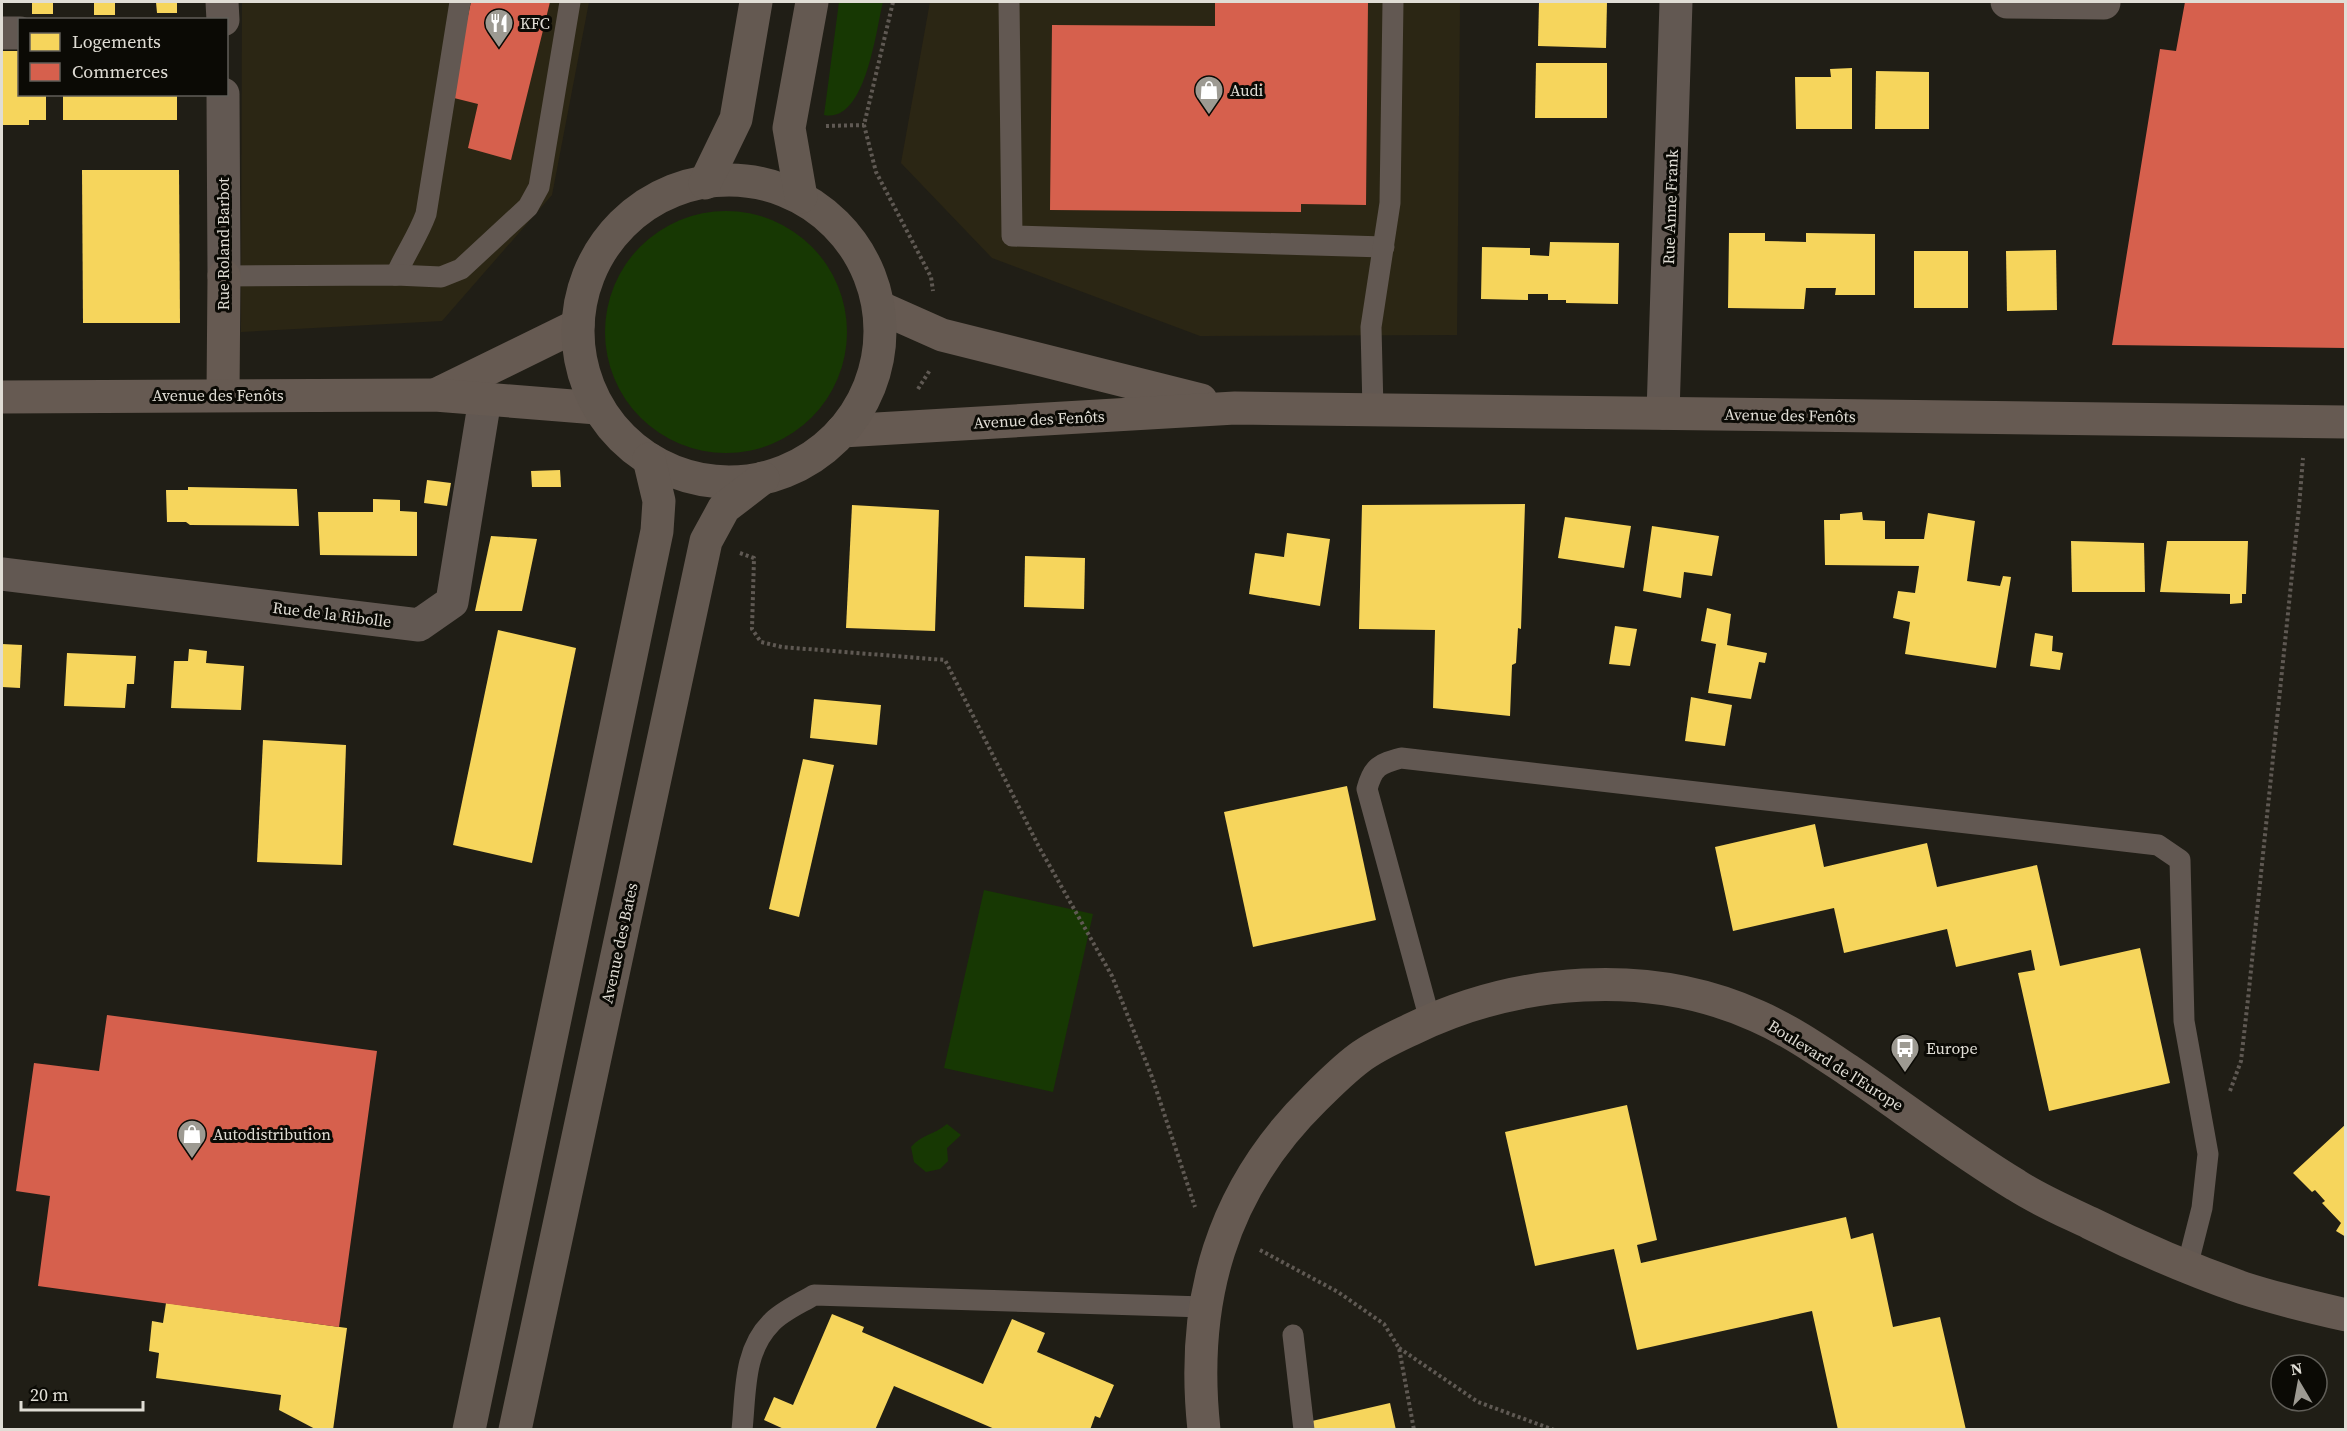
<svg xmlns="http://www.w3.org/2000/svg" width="2347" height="1431" viewBox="0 0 2347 1431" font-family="'Source Serif 4',serif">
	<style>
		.built { fill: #2b2614 }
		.green { fill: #173803 }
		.homes { fill: #f6d55c }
		.shops { fill: #d6604d }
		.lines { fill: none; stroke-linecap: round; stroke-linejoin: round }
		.path { stroke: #5f5953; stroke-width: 4; stroke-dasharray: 3 3; stroke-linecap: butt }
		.lane { stroke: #625852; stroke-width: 21 }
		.street { stroke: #625852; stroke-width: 33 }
		.secondary { stroke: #665a52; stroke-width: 33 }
		.primary { stroke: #645951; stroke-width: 33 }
		.labels { text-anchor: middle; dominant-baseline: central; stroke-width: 6; stroke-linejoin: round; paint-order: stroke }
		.poi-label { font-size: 16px; fill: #e0ddd5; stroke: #0b0a05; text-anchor: start }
		.street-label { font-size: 16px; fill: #e0ddd5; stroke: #0b0a05 }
	</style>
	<rect width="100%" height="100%" fill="#201e16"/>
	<g class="built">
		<polygon points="242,2 589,2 552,195 442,321 241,332"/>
		<polygon points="930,2 1460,2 1457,335 1200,336 992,258 901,163"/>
	</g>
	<g class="green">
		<path d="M839,2H883C876,29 866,124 824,115Z"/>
		<circle cx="726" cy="332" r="121"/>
		<polygon points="984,890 1093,914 1053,1092 944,1068"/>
		<path d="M947,1124L961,1135L947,1148L948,1161L940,1169L926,1172L914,1162L911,1147C922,1134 934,1135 947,1124Z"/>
	</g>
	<g class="homes">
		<rect x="32" y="2" width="21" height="12"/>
		<rect x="94" y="2" width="21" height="13"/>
		<polygon points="156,2 177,2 177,13 157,13"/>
		<polygon points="1539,2 1607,2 1606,48 1538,46"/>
		<polygon points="2,51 20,51 20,94 46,94 46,120 29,120 29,125 2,125"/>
		<polygon points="1536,63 1607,63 1607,118 1535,118"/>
		<polygon points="1852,68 1852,129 1796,129 1795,77 1831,77 1830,69"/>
		<polygon points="1876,71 1929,72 1929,129 1875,129"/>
		<rect x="63" y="94" width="114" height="26"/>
		<polygon points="82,170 179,170 180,323 83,323"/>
		<polygon points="1729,233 1765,233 1765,241 1806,242 1806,233 1875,234 1875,295 1835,295 1836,288 1806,288 1804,309 1728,308"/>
		<polygon points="1550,242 1619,243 1618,304 1566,303 1566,300 1548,300 1548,294 1528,294 1528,300 1481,299 1482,247 1530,248 1530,255 1549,256"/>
		<polygon points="2056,250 2057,310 2007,311 2006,251"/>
		<rect x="1914" y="251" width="54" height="57"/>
		<polygon points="560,470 561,487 532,487 531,471"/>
		<polygon points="427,480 451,483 447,506 424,503"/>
		<polygon points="188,487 297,489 299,526 190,525 186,522 167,522 166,490 188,490"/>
		<polygon points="373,499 400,500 400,511 417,512 417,556 320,555 318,512 373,512"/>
		<polygon points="1525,504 1521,629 1518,628 1516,663 1512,665 1510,716 1433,708 1435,630 1359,629 1362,505"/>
		<polygon points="852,505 939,510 935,631 846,628"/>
		<polygon points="1862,512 1863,520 1885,521 1885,539 1924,539 1928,513 1975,521 1967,581 2000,586 2003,576 2011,577 1996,668 1905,654 1910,622 1893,618 1898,591 1915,593 1919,566 1825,565 1824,520 1840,520 1840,514"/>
		<polygon points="1565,517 1631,526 1624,568 1558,558"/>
		<polygon points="1652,526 1719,536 1712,576 1684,572 1681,598 1643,591"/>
		<polygon points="1287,533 1330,539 1320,606 1249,594 1255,553 1284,557"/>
		<polygon points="491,536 537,539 522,611 475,611"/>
		<polygon points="2071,541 2144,543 2145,592 2072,592"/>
		<polygon points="2167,541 2248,541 2246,594 2242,594 2242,603 2230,604 2230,594 2160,592"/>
		<polygon points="1025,556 1085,558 1084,609 1024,607"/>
		<polygon points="1707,608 1731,614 1727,645 1767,653 1765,663 1759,662 1751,699 1708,693 1716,644 1701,641"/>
		<polygon points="1615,626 1637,629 1630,666 1609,664"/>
		<polygon points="498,630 576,648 532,863 453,845"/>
		<polygon points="2035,633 2053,636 2052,651 2063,653 2060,670 2030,666"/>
		<polygon points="2,644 22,645 20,688 2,687"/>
		<polygon points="189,649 207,651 206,663 244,666 241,710 171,708 174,661 188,661"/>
		<polygon points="67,653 136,656 134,684 127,684 125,708 64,706"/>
		<polygon points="1691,697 1732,705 1725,746 1685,741"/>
		<polygon points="814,699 881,705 877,745 810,738"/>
		<polygon points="263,740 346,745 342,865 257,862"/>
		<polygon points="803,759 834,765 799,917 769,909"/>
		<polygon points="1347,786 1376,920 1253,947 1224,812"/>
		<polygon points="1815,824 1824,867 1927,843 1937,887 2037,865 2060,966 2140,948 2170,1083 2049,1111 2018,973 2035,970 2031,950 1956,967 1947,929 1844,953 1834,908 1733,931 1715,847"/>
		<polygon points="1627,1105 1657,1240 1637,1245 1641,1263 1846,1217 1851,1239 1873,1233 1893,1327 1940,1317 1966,1430 1838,1430 1812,1311 1637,1350 1614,1249 1535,1266 1505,1132"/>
		<polygon points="2346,1124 2346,1237 2336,1231 2341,1223 2322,1203 2325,1201 2315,1190 2312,1192 2293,1173"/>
		<polygon points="166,1303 347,1328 333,1430 317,1430 279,1410 281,1395 156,1378 159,1353 149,1351 152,1321 163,1323"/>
		<polygon points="832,1314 864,1327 862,1332 983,1384 1012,1319 1045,1333 1037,1352 1114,1385 1100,1418 1095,1416 1090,1430 997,1430 894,1386 875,1430 786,1430 764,1420 774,1397 793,1405"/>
		<polygon points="1390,1403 1396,1430 1313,1430 1312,1421"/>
	</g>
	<g class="shops">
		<polygon points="471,2 550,2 511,160 468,148 478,104 450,97"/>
		<polygon points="1215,2 1368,2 1366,205 1301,204 1301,212 1050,210 1052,25 1215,26"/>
		<polygon points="2185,2 2346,2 2346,348 2112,345 2160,49 2176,51"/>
		<polygon points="107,1015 377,1051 339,1327 38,1286 50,1196 16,1191 34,1063 99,1071"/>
	</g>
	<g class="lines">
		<g class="path">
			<polyline points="893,2 864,125 876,172 931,277 933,291"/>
			<polyline points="826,126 864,125"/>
			<polyline points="918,389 930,370"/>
			<polyline points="740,553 754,558 752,629 761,642 782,647 945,660 1039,847 1112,976 1152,1077 1195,1207"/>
			<polyline points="2230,1091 2241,1061 2248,999 2299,507 2303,458"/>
			<polyline points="1260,1250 1338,1292 1384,1324 1399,1348 1414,1430"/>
			<polyline points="1399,1348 1478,1402 1554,1430"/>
		</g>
		<g class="lane">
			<polyline points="1009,2 1012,236 1384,247"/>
			<path d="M396,275C405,254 418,236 426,214L460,2"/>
			<polyline points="224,276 396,275 441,277 461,269 528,207 539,187 570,2"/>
			<polyline points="1373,410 1371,327 1390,203 1393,2"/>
			<path d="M1430,1020L1367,789C1373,766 1380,764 1401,758L2158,845L2180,860L2184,1021L2208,1154L2202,1208L2187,1267"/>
			<polyline points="1293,1335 1304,1430"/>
			<path d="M742,1430C746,1393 743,1351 771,1323C782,1311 801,1303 814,1295L1204,1307"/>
		</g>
		<g class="street">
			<polyline points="222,2 223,20"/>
			<polyline points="2007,2 2104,3"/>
			<polyline points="2,33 20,33"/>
			<polyline points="223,94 224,276"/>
			<polyline points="1663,413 1676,2"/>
			<polyline points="2,574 419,625 452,602 485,399"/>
		</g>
		<g class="secondary">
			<polyline points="879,307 942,335 1201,400"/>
			<polyline points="223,394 224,276"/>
			<polyline points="437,394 578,325"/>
			<polyline points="2,397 435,395 597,408"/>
			<polyline points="842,431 1235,408 2346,422"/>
			<path d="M1204,1430C1190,1301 1221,1190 1315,1098C1329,1084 1343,1070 1359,1058C1375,1046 1395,1037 1412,1029C1517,978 1649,967 1757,1016C1789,1030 1818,1050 1848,1070C1904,1108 1958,1150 2016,1185C2039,1200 2065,1211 2090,1223C2140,1248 2191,1270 2243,1288C2277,1299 2311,1307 2346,1315"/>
		</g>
		<g class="primary">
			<circle cx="729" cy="331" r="151"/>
			<polyline points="705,183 736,119 756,2"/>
			<polyline points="801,197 789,128 812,2"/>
			<polyline points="469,1430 657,531 659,501 649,459"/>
			<polyline points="515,1430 706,541 724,508 763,478"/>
		</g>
	</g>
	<defs>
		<g id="restaurant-pin" transform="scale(1.5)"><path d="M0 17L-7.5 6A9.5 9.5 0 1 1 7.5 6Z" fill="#9d9a92" stroke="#0b0a05"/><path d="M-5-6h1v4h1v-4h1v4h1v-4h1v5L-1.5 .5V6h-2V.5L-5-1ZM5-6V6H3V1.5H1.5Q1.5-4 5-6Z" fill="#fff"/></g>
		<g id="shop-pin" transform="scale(1.5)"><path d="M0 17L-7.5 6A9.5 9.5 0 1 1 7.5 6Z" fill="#9d9a92" stroke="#0b0a05"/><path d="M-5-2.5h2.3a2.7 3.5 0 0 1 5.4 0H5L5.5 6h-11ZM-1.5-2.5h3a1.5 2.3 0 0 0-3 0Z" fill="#fff"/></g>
		<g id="bus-pin" transform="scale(1.5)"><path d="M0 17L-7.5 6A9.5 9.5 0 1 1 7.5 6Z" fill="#9d9a92" stroke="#0b0a05"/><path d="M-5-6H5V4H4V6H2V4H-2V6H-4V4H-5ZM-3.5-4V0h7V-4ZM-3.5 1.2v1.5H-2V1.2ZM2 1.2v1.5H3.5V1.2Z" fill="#fff"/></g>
	</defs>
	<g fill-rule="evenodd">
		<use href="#restaurant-pin" x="499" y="23"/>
		<use href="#shop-pin" x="1209" y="90"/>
		<use href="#bus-pin" x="1905" y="1048"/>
		<use href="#shop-pin" x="192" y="1134"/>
	</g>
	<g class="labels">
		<g class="poi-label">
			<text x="520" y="23">KFC</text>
			<text x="1230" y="90">Audi</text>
			<text x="1926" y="1048">Europe</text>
			<text x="213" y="1134">Autodistribution</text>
		</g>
		<g class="street-label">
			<text transform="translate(1670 207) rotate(-88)">Rue Anne Frank</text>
			<text transform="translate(223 244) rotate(-90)">Rue Roland Barbot</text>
			<text x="218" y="395">Avenue des Fenôts</text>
			<text transform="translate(1790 415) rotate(1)">Avenue des Fenôts</text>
			<text transform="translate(1039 419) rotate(-3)">Avenue des Fenôts</text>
			<text transform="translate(332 614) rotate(7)">Rue de la Ribolle</text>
			<text transform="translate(619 943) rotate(-78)">Avenue des Bates</text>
			<text transform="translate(1836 1065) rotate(32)">Boulevard de l'Europe</text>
		</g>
	</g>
	<rect width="2347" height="1431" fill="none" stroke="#e0ddd5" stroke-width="6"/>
	<rect x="18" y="18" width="210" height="78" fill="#0b0a05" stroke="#605e58" stroke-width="1.5"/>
	<rect x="30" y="33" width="30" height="18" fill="#f6d55c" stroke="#605e58" stroke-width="1.5"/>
	<text x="72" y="48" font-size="18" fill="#e0ddd5">Logements</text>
	<rect x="30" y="63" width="30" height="18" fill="#d6604d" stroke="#605e58" stroke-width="1.5"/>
	<text x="72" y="78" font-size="18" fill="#e0ddd5">Commerces</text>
	<g transform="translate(2299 1383) rotate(350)"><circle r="28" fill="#0b0a05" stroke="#605e58" stroke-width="1.5"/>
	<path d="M0-4.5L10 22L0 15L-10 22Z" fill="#9d9a92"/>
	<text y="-9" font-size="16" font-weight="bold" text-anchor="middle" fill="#e0ddd5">N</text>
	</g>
	<path d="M21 1401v9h122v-9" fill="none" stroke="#e0ddd5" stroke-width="3"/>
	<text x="30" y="1401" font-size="18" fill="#e0ddd5" stroke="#0b0a05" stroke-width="4.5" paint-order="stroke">20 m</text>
</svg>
